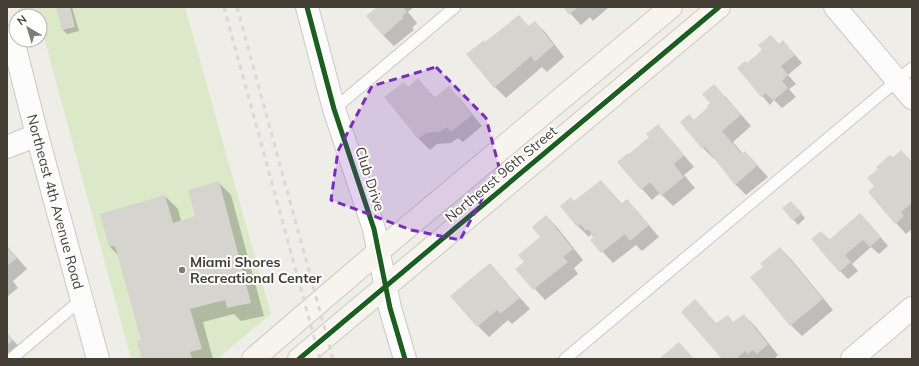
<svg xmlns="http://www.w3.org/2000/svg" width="919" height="366" viewBox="0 0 919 366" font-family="Mulish,sans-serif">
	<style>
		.green { fill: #dce9c8 }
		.shadow { fill: #0003 }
		.building { fill: #d6d4cf }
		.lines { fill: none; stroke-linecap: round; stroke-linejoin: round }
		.lane-casing { stroke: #cbc9c4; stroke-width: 13 }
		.street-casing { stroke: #cbc9c4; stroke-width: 24 }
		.secondary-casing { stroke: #cdcabf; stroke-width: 24 }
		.lane { stroke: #fcfcfc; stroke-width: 11 }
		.street { stroke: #fcfcfc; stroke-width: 22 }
		.secondary { stroke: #f6f4ed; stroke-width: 22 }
		.rail { stroke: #d8d8d7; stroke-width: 3; stroke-dasharray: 5 5; stroke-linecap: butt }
		.cycleway-casing { stroke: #fff; stroke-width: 8 }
		.cycleway { stroke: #1b5e20; stroke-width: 5 }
		.marked { fill: #7b2cbf; fill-opacity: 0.2; stroke: #7b2cbf; stroke-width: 3; stroke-dasharray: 8 5; stroke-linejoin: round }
		.poi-dot { fill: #807b73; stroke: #fff; stroke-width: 1.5 }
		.labels { text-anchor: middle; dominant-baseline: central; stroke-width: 4; stroke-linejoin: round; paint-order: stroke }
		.street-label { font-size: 14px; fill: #443e34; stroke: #fff }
		.poi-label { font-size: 14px; font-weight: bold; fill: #443e34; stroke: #fff; text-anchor: start }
	</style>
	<rect width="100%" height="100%" fill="#eeede8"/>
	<polygon class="green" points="18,7 185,7 271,314 217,359 131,359 44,37 40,32 40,16 26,16"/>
	<g class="shadow">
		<polygon points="57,7 72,7 79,31 67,34 63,30"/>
		<polygon points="379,7 414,7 408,12 417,23 412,28 414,30 394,46 383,35"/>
		<polygon points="564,7 609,7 593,21 590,17 581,25"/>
		<polygon points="519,16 529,27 535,22 546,33 564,57 547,72 542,67 506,98 495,87 485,43"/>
		<polygon points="780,45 791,50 802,63 788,75 796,84 789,89 796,97 782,108 774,100 770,105 739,69"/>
		<polygon points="418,79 435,98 449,88 460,99 482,126 463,142 458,138 451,143 437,144 430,150 419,139 386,98 408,88"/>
		<polygon points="725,96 751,126 733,142 743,154 745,152 768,177 746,195 735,184 715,158 714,159 703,148 694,121"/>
		<polygon points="658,125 694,167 684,175 695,188 673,206 660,193 652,200 642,189 629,156 650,138"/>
		<polygon points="901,151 912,162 912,223 911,224 912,229 906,234 896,223 876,187 893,159"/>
		<polygon points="601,181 622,204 637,211 659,237 642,251 636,245 613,263 592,240 594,238 591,234 589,237 578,226 574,202"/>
		<polygon points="218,182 231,195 264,316 241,321 234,314 203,322 213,359 143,359 142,340 118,255 110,247 101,214 165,196 178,209 181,221 196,217"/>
		<polygon points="795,206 805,218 798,225 783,208"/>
		<polygon points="546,216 557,227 583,260 574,268 578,274 545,300 517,269 525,262 541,237"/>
		<polygon points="868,222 888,246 879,254 871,247 852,264 858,271 848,279 840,271 821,232 830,240"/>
		<polygon points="7,246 27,269 13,281 18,288 7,297"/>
		<polygon points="780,248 791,259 833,310 802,336 791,325 751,278 764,267"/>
		<polygon points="490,264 530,309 512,324 508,320 489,337 478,326"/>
		<polygon points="695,301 717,324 728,316 734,323 744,315 755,326 778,355 774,359 724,359"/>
		<polygon points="7,333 20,348 7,359"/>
	</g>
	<g class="building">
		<polygon points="56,7 70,7 75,27 62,30"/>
		<polygon points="377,7 403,7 407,12 402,16 403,18 383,36 366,16"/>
		<polygon points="563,7 578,7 569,15"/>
		<polygon points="519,15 528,26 535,21 554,45 535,62 531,56 494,88 466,54 484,40 485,42"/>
		<polygon points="771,35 779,44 783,40 795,55 781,66 788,75 782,81 788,88 773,101 766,93 761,97 737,68 745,61 747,63 762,50 758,45"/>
		<polygon points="418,78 434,98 449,86 472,115 451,132 447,127 439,132 426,133 418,139 384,97 404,82 408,87"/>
		<polygon points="714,84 741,115 722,131 742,154 745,151 758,165 735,185 705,147 702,149 680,122 689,114 694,120 708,107 707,106 710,103 702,94"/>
		<polygon points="658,124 684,155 674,164 684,177 661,196 650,182 641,190 617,162 628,153 629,154 649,137 646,134"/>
		<polygon points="901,150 912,162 912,203 901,212 904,216 895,224 868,192 874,186 867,178 878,169 876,167 890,155 893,157"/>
		<polygon points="601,180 621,204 627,199 649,225 630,241 625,234 601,253 590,240 594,237 588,229 586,231 580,224 577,227 560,206 571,197 574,201"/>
		<polygon points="219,181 251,303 227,308 225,300 190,309 202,349 190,352 192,359 142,359 137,341 141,340 115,246 109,247 100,214 165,195 173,223 195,216 188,190"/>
		<polygon points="791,201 802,213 793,221 782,208"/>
		<polygon points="860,213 881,237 870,247 863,240 845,255 851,262 839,272 811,239 821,231 829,240"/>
		<polygon points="546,215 573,249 563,257 568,262 533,290 515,269 524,262 518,255 540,237 532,227"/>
		<polygon points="7,246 17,258 7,266"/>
		<polygon points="780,247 823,299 790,326 750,277 763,267 760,264"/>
		<polygon points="490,263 520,298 500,314 497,310 477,327 450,296"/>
		<polygon points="695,299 716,323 728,315 733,322 744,314 768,344 757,354 753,350 748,354 745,351 738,357 740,359 722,359 681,312"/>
		<polygon points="7,333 13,340 7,345"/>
		<polygon points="679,342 694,359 659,359"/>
	</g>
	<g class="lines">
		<g class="lane-casing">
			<g id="lane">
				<polyline points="334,109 455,7"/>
				<polyline points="11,359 82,299"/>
				<polyline points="565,359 912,68"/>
			</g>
		</g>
		<g class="street-casing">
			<g id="street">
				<polyline points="307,7 334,109 374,229 390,308 405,359"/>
				<polyline points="835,7 912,98"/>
				<path id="s1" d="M7,37L14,44L37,135L98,359"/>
				<polyline points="7,147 37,135"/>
				<polyline points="852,359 912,308"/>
			</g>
		</g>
		<g class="secondary-casing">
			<g id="secondary">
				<polyline points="253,359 379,251 671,7"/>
				<polyline points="299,359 719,7"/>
			</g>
		</g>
		<use href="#lane" class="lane"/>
		<use href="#street" class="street"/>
		<use href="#secondary" class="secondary"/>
		<g class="rail">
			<polyline points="224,7 320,359"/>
			<polyline points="237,7 333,359"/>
		</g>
		<g class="cycleway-casing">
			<g id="cycleway">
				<polyline points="307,7 334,109 374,229 390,308 405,359"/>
				<polyline points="299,359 719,7"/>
			</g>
		</g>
		<use href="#cycleway" class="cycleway"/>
	</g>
	<path class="marked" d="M436,67L486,118L499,167L460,240L411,230L331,200L338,151L372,86Z"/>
	<circle class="poi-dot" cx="182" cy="270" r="4"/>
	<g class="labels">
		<g class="street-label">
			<text transform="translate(501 174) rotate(-40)">Northeast 96th Street</text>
			<text transform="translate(370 179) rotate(72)">Club Drive</text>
			<text stroke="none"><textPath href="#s1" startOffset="173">Northeast 4th Avenue Road</textPath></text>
		</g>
		<g class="poi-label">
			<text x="190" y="262">Miami Shores<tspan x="190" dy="16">Recreational Center</tspan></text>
		</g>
	</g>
	<rect width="919" height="366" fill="none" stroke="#443e34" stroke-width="16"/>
	<g transform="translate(28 28) rotate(322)"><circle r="19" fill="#ffffff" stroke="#b4b2ae"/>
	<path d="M0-3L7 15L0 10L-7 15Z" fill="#807b73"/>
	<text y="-6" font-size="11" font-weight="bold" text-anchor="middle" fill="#443e34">N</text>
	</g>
</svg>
